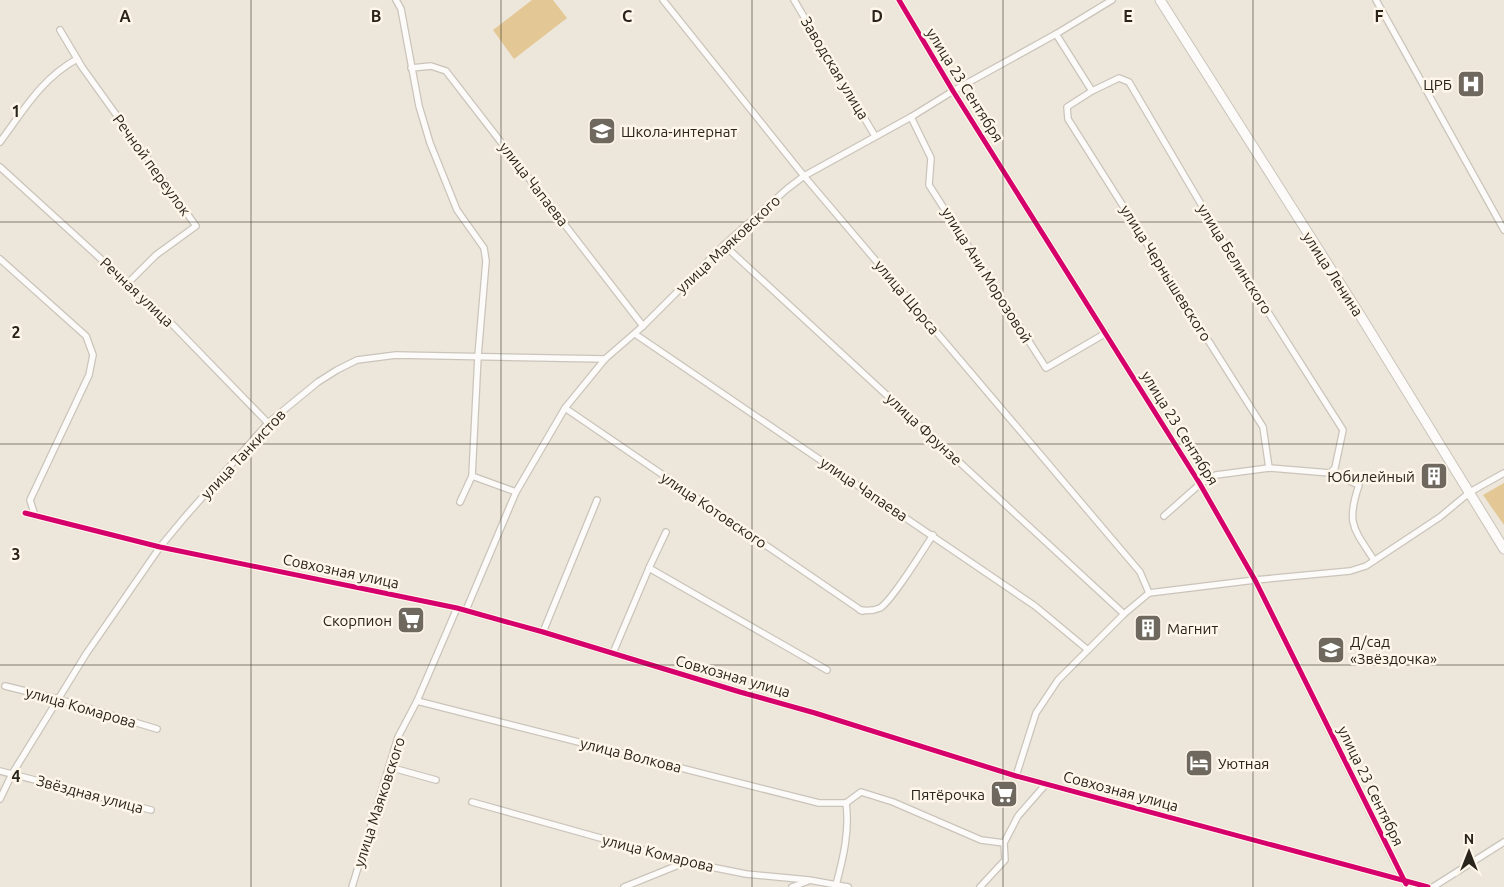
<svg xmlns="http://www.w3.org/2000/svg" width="1504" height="887" viewBox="0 0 1504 887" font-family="Ubuntu,sans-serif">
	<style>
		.green { fill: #e3c896 }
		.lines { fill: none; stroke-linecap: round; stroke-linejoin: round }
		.street-casing { stroke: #cac4bb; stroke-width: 8 }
		.primary-casing { stroke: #cac4bb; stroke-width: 11 }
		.street { stroke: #fcfbf9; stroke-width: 5.5 }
		.primary { stroke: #fcfbf9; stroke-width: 9 }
		.cycleway-casing { stroke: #fef6e9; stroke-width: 8 }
		.cycleway { stroke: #d6006c; stroke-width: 5 }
		.grid { fill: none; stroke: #29241c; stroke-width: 1; stroke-opacity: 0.55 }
		.labels { text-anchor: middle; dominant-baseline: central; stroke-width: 5; stroke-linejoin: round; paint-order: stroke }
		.street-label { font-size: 15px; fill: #29241c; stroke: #fef6e9 }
		.poi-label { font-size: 15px; fill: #29241c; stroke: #fef6e9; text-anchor: end }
		.grid-label { font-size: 16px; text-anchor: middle; font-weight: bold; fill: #29241c; stroke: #fef6e9; stroke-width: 5; stroke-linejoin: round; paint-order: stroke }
	</style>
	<rect width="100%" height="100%" fill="#ede6da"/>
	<g class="green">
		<polygon points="532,0 553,0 567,18 514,59 493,30"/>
		<polygon points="1504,483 1504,525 1483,495"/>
	</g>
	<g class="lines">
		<g class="street-casing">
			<g id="street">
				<polyline points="396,0 401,9 419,106 430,143 457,210 484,248 486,261 478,356 472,476 516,492"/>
				<polyline points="663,0 804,176 1140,572 1149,593"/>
				<polyline points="794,0 875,136"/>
				<polyline points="899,0 953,91 1200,484 1255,580 1407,887"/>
				<polyline points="1376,0 1504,230"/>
				<polyline points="60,30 82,67 196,226 156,255 129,282"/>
				<polyline points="1056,34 1092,91"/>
				<polyline points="411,68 431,66 446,71 643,326"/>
				<polyline points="911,117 931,158 929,185 1046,368 1106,333"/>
				<path d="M0,142C23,111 42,78 77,59"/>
				<polyline points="0,167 169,321 268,423"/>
				<polyline points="724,245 1124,614"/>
				<polyline points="0,259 86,336 93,355 89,375 30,500 35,516"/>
				<polyline points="635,334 1035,606 1088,650"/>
				<polyline points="565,408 862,611"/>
				<polyline points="1269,468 1263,427 1068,119 1067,107 1092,91 1119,78 1129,82 1221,238 1343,430 1335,468 1330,473"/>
				<polyline points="460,502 472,476"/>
				<polyline points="25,513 160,547 457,608 543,632 740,692 815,713 1016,776 1428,887"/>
				<path d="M1164,516L1200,484L1216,475L1269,468L1330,473L1359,485C1346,523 1353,528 1374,560"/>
				<polyline points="649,568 666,532"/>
				<polyline points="1149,593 1255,580 1350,571 1366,566 1440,517 1470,492 1504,473"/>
				<polyline points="466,610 516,492 565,408 605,359 643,326 724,245 787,189 804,176 911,117 953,91 1056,34 1112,0"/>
				<path d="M860,610C867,611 873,611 880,608C892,601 923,550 933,535"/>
				<polyline points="543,632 597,500"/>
				<polyline points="613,653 649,568 827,670"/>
				<polyline points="5,686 58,699 157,729"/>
				<polyline points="417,701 819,803 846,803"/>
				<polyline points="389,767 436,780"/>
				<polyline points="0,771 151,810"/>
				<polyline points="1016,776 1036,713 1058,680 1124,614 1149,593"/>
				<polyline points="0,799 12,774 86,654 160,547 184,518 268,423 318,382 337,370 357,360 396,355 605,359"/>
				<polyline points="472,802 686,862 746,874 809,880 848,887"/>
				<polyline points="846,803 861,792 893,802 981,840 1004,843"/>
				<path d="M836,885C843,859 850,830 846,803"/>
				<polyline points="352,887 398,737 417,701 457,608"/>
				<polyline points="624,887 686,862"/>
				<polyline points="792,887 808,881"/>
				<polyline points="980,887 1005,860 1004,843 1018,816 1046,784"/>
				<polyline points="1433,887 1504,842"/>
			</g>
		</g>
		<g class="primary-casing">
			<polyline id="primary" points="1160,0 1360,315 1504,549"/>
		</g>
		<use href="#street" class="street"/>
		<use href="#primary" class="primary"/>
		<g class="cycleway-casing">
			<g id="cycleway">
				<polyline points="899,0 953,91 1200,484 1255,580 1406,884"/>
				<polyline points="25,513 160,547 457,608 543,632 740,692 815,713 1016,776 1428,887"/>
			</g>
		</g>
		<use href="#cycleway" class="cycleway"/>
	</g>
	<path class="grid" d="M251,0V887M501,0V887M752,0V887M1003,0V887M1253,0V887M0,222H1504M0,444H1504M0,665H1504"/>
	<defs>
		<g id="hospital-square" transform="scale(1.4375)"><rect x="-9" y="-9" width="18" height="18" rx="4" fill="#6e685e" stroke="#fef6e9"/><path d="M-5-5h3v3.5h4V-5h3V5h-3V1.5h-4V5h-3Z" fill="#fff"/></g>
		<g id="school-square" transform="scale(1.4375)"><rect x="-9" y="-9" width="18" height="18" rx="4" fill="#6e685e" stroke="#fef6e9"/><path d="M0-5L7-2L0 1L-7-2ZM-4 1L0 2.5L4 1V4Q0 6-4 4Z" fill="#fff"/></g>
		<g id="building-square" transform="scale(1.4375)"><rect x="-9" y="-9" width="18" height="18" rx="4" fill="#6e685e" stroke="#fef6e9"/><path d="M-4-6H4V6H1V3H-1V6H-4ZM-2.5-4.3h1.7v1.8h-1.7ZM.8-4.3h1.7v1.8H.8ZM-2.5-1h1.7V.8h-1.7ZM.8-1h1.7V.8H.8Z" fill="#fff"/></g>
		<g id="supermarket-square" transform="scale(1.4375)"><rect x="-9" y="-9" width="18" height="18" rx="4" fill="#6e685e" stroke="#fef6e9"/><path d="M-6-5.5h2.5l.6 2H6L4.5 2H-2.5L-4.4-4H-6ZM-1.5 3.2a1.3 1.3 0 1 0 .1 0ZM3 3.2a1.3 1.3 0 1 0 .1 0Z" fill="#fff"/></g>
		<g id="hotel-square" transform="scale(1.4375)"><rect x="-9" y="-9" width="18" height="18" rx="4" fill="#6e685e" stroke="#fef6e9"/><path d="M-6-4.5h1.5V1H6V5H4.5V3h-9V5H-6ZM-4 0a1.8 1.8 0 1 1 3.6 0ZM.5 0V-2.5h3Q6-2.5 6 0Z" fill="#fff"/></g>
	</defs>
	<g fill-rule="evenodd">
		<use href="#hospital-square" x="1471" y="84"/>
		<use href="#school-square" x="602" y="131"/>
		<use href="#building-square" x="1434" y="476"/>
		<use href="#supermarket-square" x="411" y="620"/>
		<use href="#building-square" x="1148" y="628"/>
		<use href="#school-square" x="1331" y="650"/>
		<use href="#hotel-square" x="1199" y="763"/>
		<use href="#supermarket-square" x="1004" y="794"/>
	</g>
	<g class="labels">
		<g class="street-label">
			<text transform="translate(835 68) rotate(59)">Заводская улица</text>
			<text transform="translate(965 85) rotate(58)">улица 23 Сентября</text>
			<text transform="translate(152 165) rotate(54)">Речной переулок</text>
			<text transform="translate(534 184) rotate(52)">улица Чапаева</text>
			<text transform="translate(728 244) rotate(-43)">улица Маяковского</text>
			<text transform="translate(1235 259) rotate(58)">улица Белинского</text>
			<text transform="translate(1166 273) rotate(58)">улица Чернышевского</text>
			<text transform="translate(1333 274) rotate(57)">улица Ленина</text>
			<text transform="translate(987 275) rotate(58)">улица Ани Морозовой</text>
			<text transform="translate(137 292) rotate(43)">Речная улица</text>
			<text transform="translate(907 297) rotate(50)">улица Щорса</text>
			<text transform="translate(1180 428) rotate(58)">улица 23 Сентября</text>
			<text transform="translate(924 429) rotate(43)">улица Фрунзе</text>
			<text transform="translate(243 454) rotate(-47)">улица Танкистов</text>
			<text transform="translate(864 489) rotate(34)">улица Чапаева</text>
			<text transform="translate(714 510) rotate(34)">улица Котовского</text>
			<text transform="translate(341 571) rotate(12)">Совхозная улица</text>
			<text transform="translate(733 676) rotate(16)">Совхозная улица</text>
			<text transform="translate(81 707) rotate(16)">улица Комарова</text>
			<text transform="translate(631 755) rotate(14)">улица Волкова</text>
			<text transform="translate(1371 786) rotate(64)">улица 23 Сентября</text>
			<text transform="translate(1121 791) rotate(15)">Совхозная улица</text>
			<text transform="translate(90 794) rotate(15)">Звёздная улица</text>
			<text transform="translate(379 802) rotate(-72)">улица Маяковского</text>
			<text transform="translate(658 853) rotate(14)">улица Комарова</text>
		</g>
		<g class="poi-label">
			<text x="1452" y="84">ЦРБ</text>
			<text x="621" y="131" text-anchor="start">Школа-интернат</text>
			<text x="1415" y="476">Юбилейный</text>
			<text x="392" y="620">Скорпион</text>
			<text x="1167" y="628" text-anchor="start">Магнит</text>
			<text x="1350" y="641" text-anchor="start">Д/сад<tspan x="1350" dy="17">«Звёздочка»</tspan></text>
			<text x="1218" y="763" text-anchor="start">Уютная</text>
			<text x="985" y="794">Пятёрочка</text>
		</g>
	</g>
	<g class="grid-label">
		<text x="125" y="22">A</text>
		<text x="376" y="22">B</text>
		<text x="627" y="22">C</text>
		<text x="877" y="22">D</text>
		<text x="1128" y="22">E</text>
		<text x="1379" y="22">F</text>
		<text x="16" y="117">1</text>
		<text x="16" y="338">2</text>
		<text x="16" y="560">3</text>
		<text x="16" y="782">4</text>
	</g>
	<g transform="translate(1469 852)" stroke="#fef6e9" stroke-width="4" paint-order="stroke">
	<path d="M0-4L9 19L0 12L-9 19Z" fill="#29241c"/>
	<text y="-8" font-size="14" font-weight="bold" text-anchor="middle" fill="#29241c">N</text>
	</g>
</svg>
